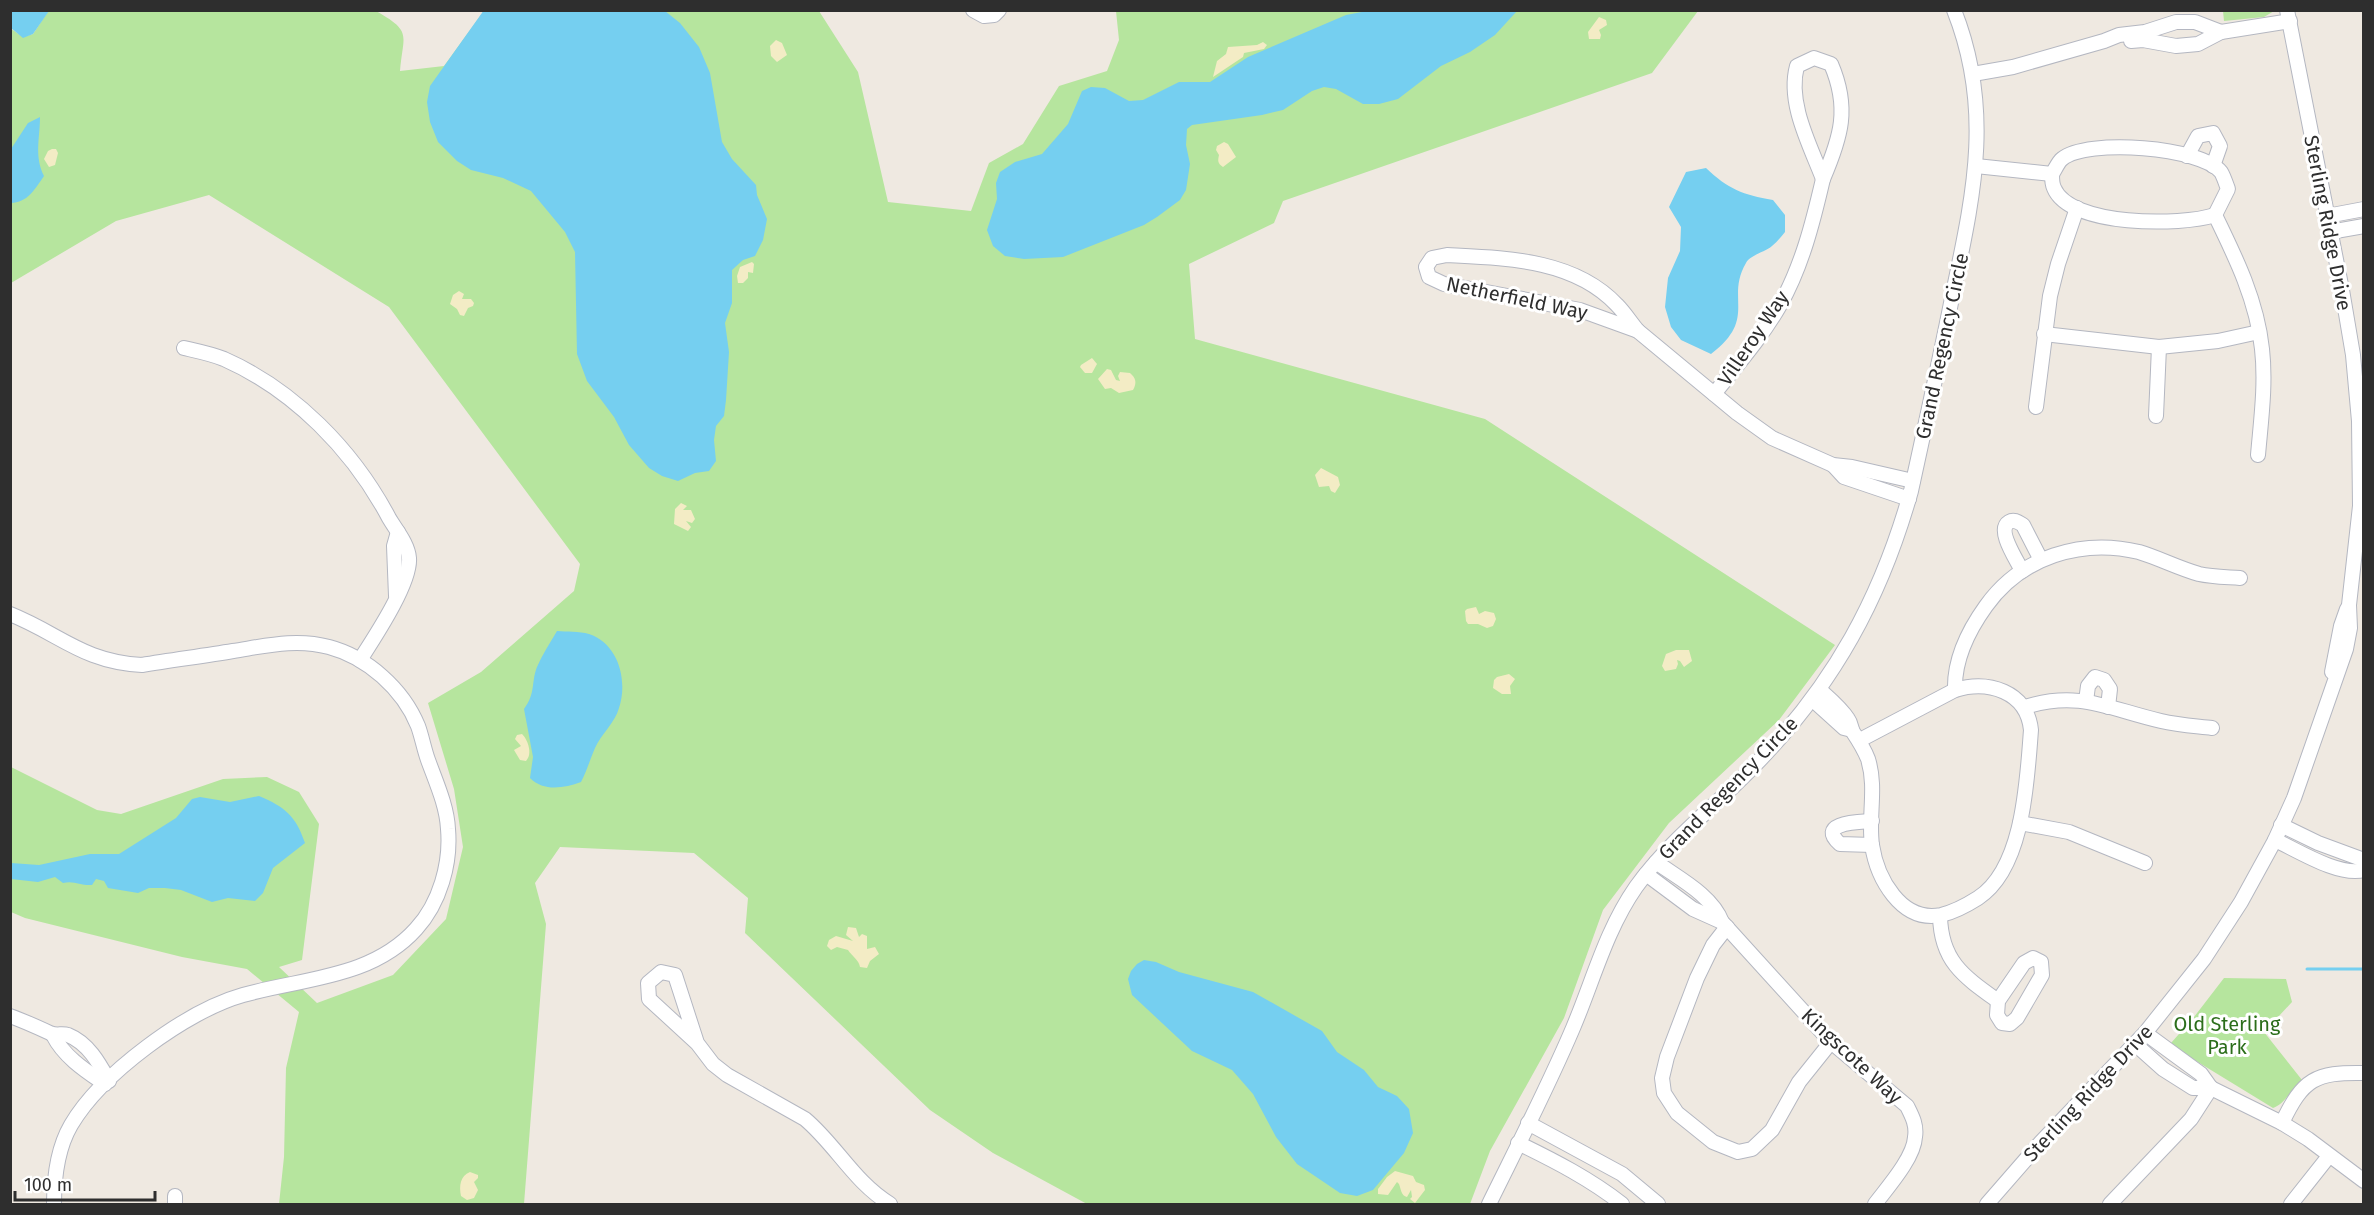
<svg xmlns="http://www.w3.org/2000/svg" width="2374" height="1215" viewBox="0 0 2374 1215" font-family="'Fira Sans',sans-serif">
	<style>
		.green { fill: #b6e59e }
		.sand { fill: #f3ecc5 }
		.water { fill: #75cff0 }
		.lines { fill: none; stroke-linecap: round; stroke-linejoin: round }
		.stream { stroke: #75cff0; stroke-width: 3 }
		.minor-casing { stroke: #b4b7c1; stroke-width: 16 }
		.minor { stroke: #fff; stroke-width: 14 }
		.labels { text-anchor: middle; dominant-baseline: central; stroke-width: 6; stroke-linejoin: round; paint-order: stroke }
		.street-label { font-size: 20px; fill: #2e2e2e; stroke: #fff }
		.park-label { font-size: 20px; fill: #2c6e1b; stroke: #fff }
	</style>
	<rect width="100%" height="100%" fill="#efe9e1"/>
	<g class="green">
		<path d="M49,10L376,11C413,32 403,34 400,71L444,66L484,11H819L858,72L888,202L971,211L989,163L1023,144L1059,86L1107,71L1119,40L1116,11H1698L1652,73L1283,201L1274,223L1189,264L1195,339L1485,419L1835,645L1779,720L1669,823L1603,910L1564,1018L1490,1151L1470,1204H1087L993,1153L930,1110L745,933L748,898L694,853L560,847L535,883L546,924L524,1204H279L284,1157L286,1068L299,1012L247,969L182,957L25,918L11,912V767L97,810L121,814L223,779L267,777L299,792L319,824L302,960L279,967L317,1003L393,975L446,919L463,847L454,789L428,703L481,672L574,591L580,564L389,307L209,195L116,221L11,283L10,28L23,37L33,34Z"/>
		<polygon points="2223,11 2223,10 2274,11 2264,17 2224,21"/>
		<path d="M2224,978L2286,979L2292,1002L2264,1032L2302,1080C2290,1090 2286,1103 2273,1108L2188,1056L2171,1043L2194,1017Z"/>
	</g>
	<g class="sand">
		<polygon points="1599,17 1606,20 1607,25 1599,30 1601,35 1600,39 1589,39 1588,32"/>
		<polygon points="776,40 782,43 787,55 777,62 771,56 770,46"/>
		<polygon points="1263,42 1267,45 1264,49 1244,53 1243,57 1213,77 1217,61 1226,54 1228,47 1257,45"/>
		<path d="M1224,142L1228,144L1236,157L1223,167C1217,163 1218,160 1219,155L1216,150L1217,146Z"/>
		<polygon points="52,149 56,149 58,153 55,165 49,167 44,159 48,151"/>
		<polygon points="752,262 754,264 753,273 748,272 748,278 743,283 738,283 737,276 740,267"/>
		<polygon points="459,291 464,294 462,299 471,299 474,303 473,306 468,308 464,316 460,315 457,309 450,304 453,295"/>
		<polygon points="1092,358 1097,364 1092,373 1085,373 1080,367 1081,365"/>
		<path d="M1107,369L1111,370L1116,380L1120,381L1118,376L1120,372L1130,373C1136,378 1137,383 1133,390L1119,393L1111,388L1105,389L1098,379Z"/>
		<polygon points="1321,468 1338,477 1340,485 1335,493 1331,491 1329,486 1319,487 1315,475"/>
		<polygon points="681,503 687,506 683,510 691,510 695,519 692,523 686,521 691,527 688,531 674,524 675,509"/>
		<polygon points="1476,607 1479,614 1485,611 1494,613 1496,619 1493,626 1487,628 1478,624 1468,624 1466,621 1465,611 1467,609"/>
		<polygon points="1676,650 1689,650 1692,661 1684,667 1680,661 1677,660 1678,664 1676,669 1665,671 1662,666 1666,654"/>
		<polygon points="1509,674 1515,679 1510,686 1511,694 1502,694 1493,688 1494,680 1497,677"/>
		<path d="M522,734C528,740 533,754 526,761L520,760L514,750L521,746L515,739L517,735Z"/>
		<path d="M848,927L856,928L859,937L862,934L867,936V949L875,947L879,954L870,961L867,968L860,967C859,960 852,956 848,950L837,947L831,950L827,946L829,940L836,936L853,941L846,935Z"/>
		<path d="M1395,1171L1413,1176L1416,1182L1424,1185L1425,1190L1415,1203L1410,1199L1412,1197L1411,1190L1407,1197C1401,1196 1401,1189 1399,1184L1397,1182L1388,1195L1378,1194V1189L1387,1177Z"/>
		<path d="M470,1172L478,1175V1178L474,1182L478,1190L474,1198L467,1200L461,1196C459,1186 460,1176 470,1172Z"/>
	</g>
	<g class="water">
		<polygon points="484,10 665,11 680,23 699,47 710,73 722,142 732,159 756,185 757,195 767,219 763,240 755,256 743,260 732,270 732,303 725,323 729,352 726,400 724,416 716,426 714,440 716,461 709,471 695,473 678,481 662,476 649,468 629,445 614,417 587,381 577,354 575,252 565,232 531,191 503,178 471,170 457,161 438,142 430,122 427,102 430,86"/>
		<polygon points="10,11 11,10 49,11 33,34 23,38 11,28"/>
		<polygon points="1367,11 1517,11 1495,35 1470,52 1441,66 1398,99 1379,104 1363,104 1336,89 1324,87 1312,91 1283,110 1262,115 1192,125 1187,129 1186,145 1190,164 1186,190 1180,200 1157,217 1144,225 1063,257 1024,259 1005,256 993,246 987,230 997,199 996,183 1000,172 1015,162 1042,154 1068,124 1082,91 1091,87 1105,88 1129,101 1143,100 1179,82 1210,82 1248,57 1346,15"/>
		<path d="M40,117C40,138 34,156 44,176C35,189 27,203 11,203V149L28,123Z"/>
		<path d="M1706,168C1728,189 1743,195 1773,200L1785,215V232C1781,237 1777,242 1772,246C1765,252 1750,255 1746,263C1725,299 1758,318 1711,354L1681,340L1671,327L1665,307L1668,278L1680,251L1681,227L1669,207L1686,172Z"/>
		<path d="M557,631C567,632 579,631 589,634C619,644 628,681 619,708C615,723 601,734 595,748C590,759 587,771 581,782C564,788 544,792 530,778L533,757L524,709C536,693 531,682 537,667C542,655 550,643 557,631Z"/>
		<path d="M259,796C285,807 296,816 305,843L273,868L263,893L255,901L228,898L212,902L181,890L165,888H149L138,893L108,888L104,881L96,879L92,885C81,886 74,880 63,883L55,877L38,882L11,879V863L39,865L90,854H119L176,818L192,799L200,797L230,802Z"/>
		<polygon points="1144,960 1156,962 1179,972 1253,992 1322,1031 1337,1052 1364,1070 1378,1087 1397,1096 1409,1109 1413,1133 1404,1153 1373,1190 1357,1196 1340,1193 1297,1164 1276,1137 1253,1094 1232,1070 1192,1051 1132,995 1128,979 1131,971 1137,964"/>
	</g>
	<g class="lines">
		<polyline class="stream" points="2307,969 2364,969"/>
		<g class="minor-casing">
			<g id="minor">
				<polyline points="973,10 984,16 994,15 999,10"/>
				<polyline points="2131,41 2143,40 2176,46 2198,44 2221,32 2290,21"/>
				<path d="M1814,58L1831,64C1850,108 1841,137 1823,179C1810,145 1787,103 1797,66Z"/>
				<polyline points="1973,74 2013,67 2104,41 2119,35 2145,32 2176,22 2195,22 2221,32"/>
				<polyline points="2187,156 2198,136 2213,133 2220,146 2213,166"/>
				<polyline points="1976,166 2052,174"/>
				<path d="M2052,174C2055,170 2058,162 2062,159C2087,138 2201,147 2221,172C2224,177 2226,184 2228,189L2215,215"/>
				<path d="M2052,174C2052,178 2052,184 2054,188C2070,227 2181,226 2215,215"/>
				<path d="M2215,215C2236,258 2257,301 2262,349C2266,384 2261,420 2258,455"/>
				<polyline points="2327,216 2364,209"/>
				<polyline points="2330,232 2364,226"/>
				<path d="M1447,255C1505,258 1574,259 1617,305C1625,313 1631,323 1638,331L1580,310L1444,284L1429,277L1426,267L1432,258Z"/>
				<polyline points="1638,331 1737,413 1772,438 1833,465 1852,467 1913,481"/>
				<polyline points="2044,334 2159,347 2218,341 2259,332"/>
				<path d="M184,348C197,351 212,354 224,359C294,390 353,450 389,518C396,530 408,544 409,558C411,583 374,638 360,660"/>
				<path d="M1714,394C1737,365 1762,337 1780,305C1802,266 1813,222 1823,179"/>
				<polyline points="2036,407 2050,296 2058,264 2077,208"/>
				<polyline points="2156,416 2159,347"/>
				<polyline points="1833,465 1844,477 1909,499"/>
				<path d="M2022,571C2017,560 1996,530 2009,522C2014,519 2018,522 2023,525L2041,560"/>
				<polyline points="396,596 394,546 398,532"/>
				<path d="M10,614C60,634 83,662 142,665C172,660 203,656 233,651C265,646 296,638 329,647C367,657 403,689 418,726C422,737 424,749 428,760C436,782 447,806 448,829C451,863 440,903 416,929C372,978 304,978 243,995C186,1011 101,1074 71,1125C57,1149 54,1178 54,1204"/>
				<polyline points="2332,672 2341,626 2347,609"/>
				<path d="M1820,690C1830,699 1841,708 1848,719C1851,723 1851,728 1853,732C1859,741 1864,749 1868,759C1877,788 1868,816 1872,845C1877,878 1901,923 1941,915C1954,912 1967,905 1978,898C2024,868 2027,780 2031,730C2027,691 1988,680 1955,690L1860,740"/>
				<path d="M1955,690C1954,660 1968,631 1986,606C2021,557 2081,538 2139,552C2159,558 2178,568 2199,574C2212,577 2226,577 2240,578"/>
				<polyline points="1813,700 1844,728 1852,730"/>
				<polyline points="2086,701 2088,686 2095,677 2104,680 2110,689 2108,707"/>
				<path d="M2025,707C2079,690 2109,709 2161,721C2178,725 2195,726 2212,728"/>
				<path d="M1872,821C1861,822 1815,822 1840,844L1872,845"/>
				<polyline points="2020,823 2069,832 2145,863"/>
				<polyline points="2281,825 2318,843 2364,860"/>
				<path d="M2275,840C2297,850 2339,877 2364,870"/>
				<path d="M1656,862C1678,878 1712,895 1722,922L1831,1042L1907,1106C1912,1116 1917,1125 1915,1137C1914,1158 1887,1188 1875,1204"/>
				<polyline points="1646,874 1693,909 1722,922"/>
				<path d="M1940,916C1941,961 1963,976 1998,1001"/>
				<polyline points="1727,927 1713,945 1697,978 1667,1057 1662,1078 1664,1093 1677,1113 1713,1142 1738,1152 1752,1149 1772,1130 1799,1082 1831,1042"/>
				<polygon points="2033,958 2041,962 2042,975 2017,1018 2010,1024 2002,1023 1997,1015 1998,1001 2024,963"/>
				<path d="M10,1016C24,1021 37,1027 50,1033C56,1036 62,1033 68,1035C88,1043 99,1063 109,1081"/>
				<polyline points="2145,1033 2201,1074 2211,1088"/>
				<path d="M53,1035C64,1057 86,1071 105,1084"/>
				<path d="M697,1043L675,975L661,972L648,983L649,999L697,1043L713,1064L727,1075L805,1119C836,1145 854,1182 890,1204"/>
				<polyline points="2135,1044 2163,1069 2193,1088 2211,1088 2282,1123 2308,1139 2364,1181"/>
				<polyline points="1528,1123 1622,1174 1658,1204"/>
				<path d="M2282,1123C2303,1079 2315,1072 2364,1073"/>
				<path d="M1518,1143C1555,1161 1590,1179 1622,1204"/>
				<polyline points="175,1204 175,1196"/>
				<path d="M1489,1204C1517,1147 1548,1087 1573,1028C1593,981 1606,930 1636,887C1670,840 1716,806 1756,764C1834,684 1881,598 1911,491C1925,427 1939,363 1952,298C1973,197 1994,111 1954,10"/>
				<polyline points="1987,1204 2041,1142 2145,1033 2204,959 2241,902 2275,840 2294,798 2346,649 2350,628 2349,605 2360,506 2359,421 2353,355 2342,290 2287,10"/>
				<polyline points="2110,1204 2191,1119 2211,1088"/>
				<polyline points="2291,1204 2329,1156"/>
			</g>
		</g>
		<use href="#minor" class="minor"/>
	</g>
	<g class="labels">
		<g class="street-label">
			<text transform="translate(2328 223) rotate(79)">Sterling Ridge Drive</text>
			<text transform="translate(1517 298) rotate(12)">Netherfield Way</text>
			<text transform="translate(1753 338) rotate(-56)">Villeroy Way</text>
			<text transform="translate(1942 346) rotate(-78)">Grand Regency Circle</text>
			<text transform="translate(1728 788) rotate(-46)">Grand Regency Circle</text>
			<text transform="translate(1852 1056) rotate(43)">Kingscote Way</text>
			<text transform="translate(2088 1093) rotate(-47)">Sterling Ridge Drive</text>
		</g>
		<g class="park-label">
			<text x="2227" y="1024">Old Sterling<tspan x="2227" dy="23">Park</tspan></text>
		</g>
	</g>
	<rect width="2374" height="1215" fill="none" stroke="#2e2e2e" stroke-width="24"/>
	<path d="M15 1191v9h140v-9" fill="none" stroke="#2e2e2e" stroke-width="3"/>
	<text x="24" y="1191" font-size="18" fill="#2e2e2e" stroke="#ffffff" stroke-width="4.5" paint-order="stroke">100 m</text>
</svg>
